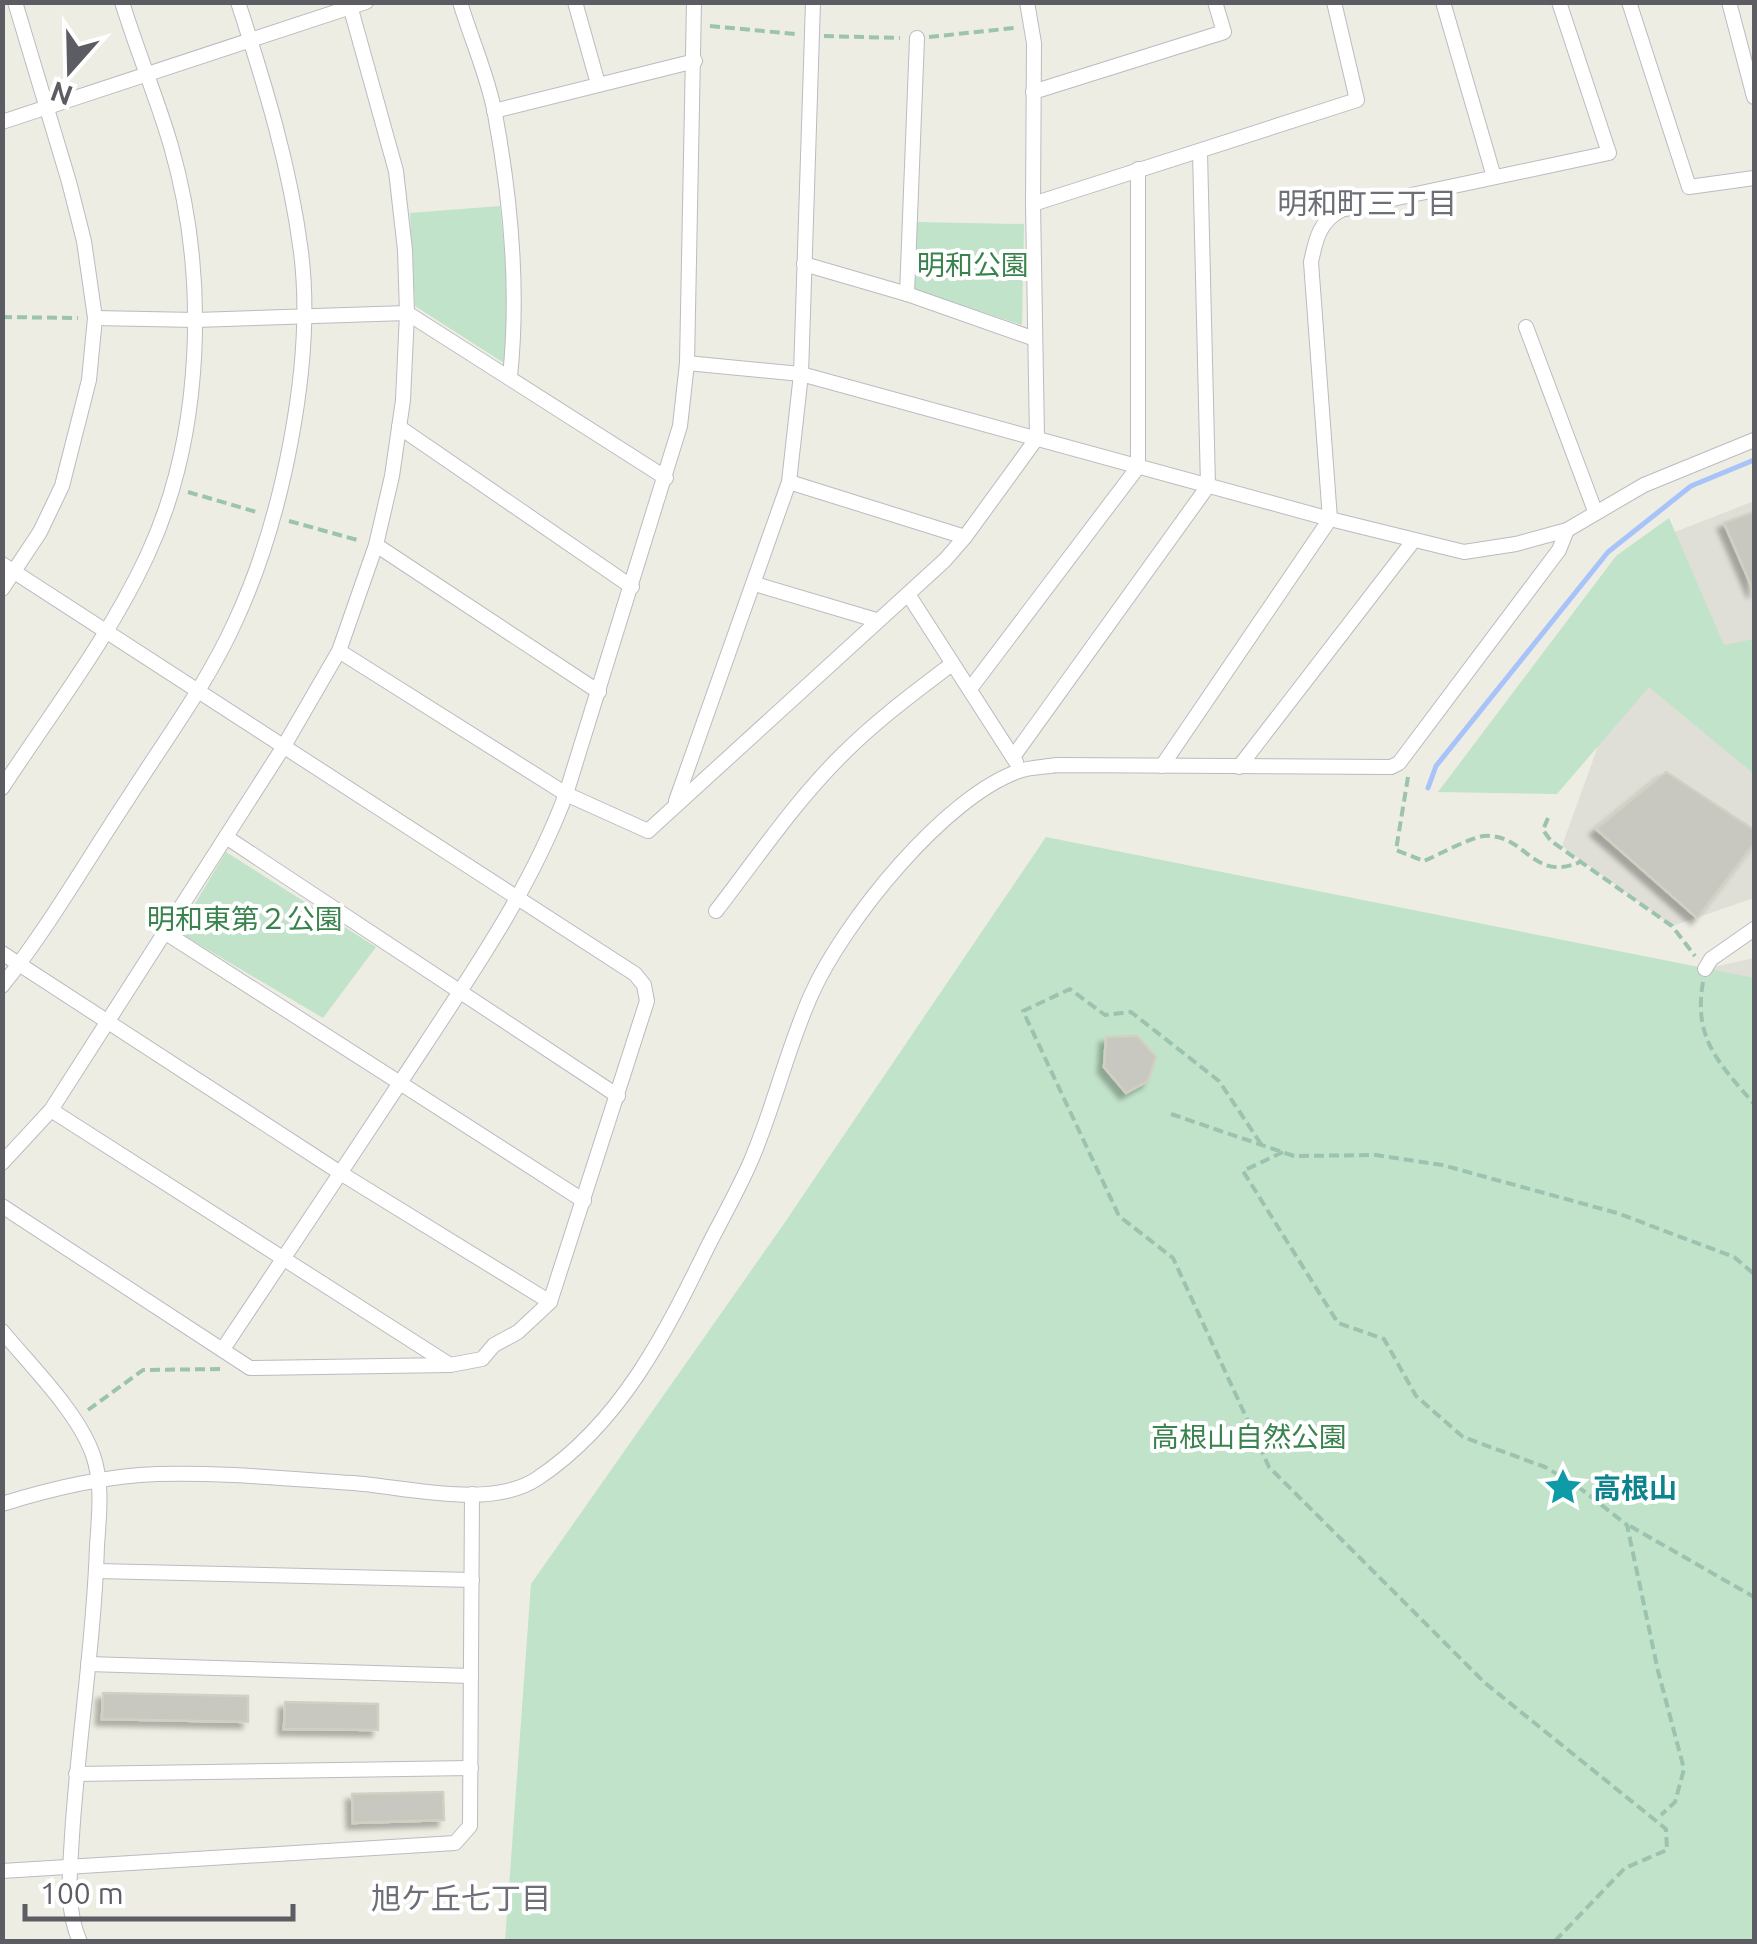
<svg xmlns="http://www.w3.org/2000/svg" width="1757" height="1944" viewBox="0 0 1757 1944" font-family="Ubuntu,'Noto Sans JP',sans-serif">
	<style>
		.industrial { fill: #dfded7 }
		.green { fill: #c1e3c9 }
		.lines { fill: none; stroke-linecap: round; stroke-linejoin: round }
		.stream { stroke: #a7c3f9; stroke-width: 5 }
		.building { fill: #c8c7c0; stroke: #d1d0c2; stroke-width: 2.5; filter: url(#shadow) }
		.minor-casing { stroke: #bbbbc1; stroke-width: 16 }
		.path { stroke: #9bc3b0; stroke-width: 4; stroke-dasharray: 10 5; stroke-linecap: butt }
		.minor { stroke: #fff; stroke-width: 14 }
		.labels { text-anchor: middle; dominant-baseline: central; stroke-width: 8; stroke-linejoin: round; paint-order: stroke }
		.park-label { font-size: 28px; fill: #3a834e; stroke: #fff }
		.culture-label { font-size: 28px; font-weight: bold; fill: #0d838f; stroke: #fff; text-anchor: start }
		.neighbourhood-label { font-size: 30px; fill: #6c6f75; stroke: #fff }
	</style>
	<defs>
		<filter id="shadow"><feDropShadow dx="-6" dy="6" stdDeviation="2.5" flood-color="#0004"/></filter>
	</defs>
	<rect width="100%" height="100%" fill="#edede3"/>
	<g class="industrial">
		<polygon points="1754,501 1754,898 1672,926 1562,846 1675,532"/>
		<polygon points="1754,958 1754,1005 1705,969"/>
	</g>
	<g class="green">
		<polygon points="500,206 509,296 504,363 415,306 410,213"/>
		<polygon points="916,222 1024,224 1022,325 912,289"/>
		<polygon points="1669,518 1724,645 1754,639 1754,774 1649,687 1557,794 1438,792 1616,556"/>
		<polygon points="1046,837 1754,978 1754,1941 505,1942 531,1584 781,1228"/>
		<polygon points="226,852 376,947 323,1018 178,932"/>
	</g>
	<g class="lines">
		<polyline class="stream" points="1428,788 1436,766 1608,552 1691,486 1754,460"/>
	</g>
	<g class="building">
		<polygon points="1754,512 1754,592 1724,523"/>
		<polygon points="1666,772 1754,830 1754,843 1697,918 1596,829"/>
		<polygon points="1137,1036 1156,1057 1148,1081 1126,1093 1104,1067 1106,1037"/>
		<polygon points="103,1693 248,1696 248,1722 102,1719"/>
		<polygon points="285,1702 378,1704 378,1730 284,1729"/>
		<polygon points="443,1792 444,1820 353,1823 352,1794"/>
	</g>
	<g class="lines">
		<g class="minor-casing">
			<g id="minor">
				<path d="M460,2C471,39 488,76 495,114C511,200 519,290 510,377"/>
				<polyline points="575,2 598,84"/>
				<polyline points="1443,2 1494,177"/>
				<polyline points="1629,2 1689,187 1754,178"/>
				<polyline points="1729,2 1754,97"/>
				<polyline points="1033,92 1224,32 1215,2"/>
				<polyline points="494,111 695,61"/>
				<polyline points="2,122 366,2"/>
				<polyline points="1033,204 1357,100 1334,2"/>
				<polyline points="804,264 907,294 1035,339"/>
				<polyline points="907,294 917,38"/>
				<polyline points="95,318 196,320 407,313 666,478"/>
				<polyline points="1526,327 1595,511"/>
				<polyline points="399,427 632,587"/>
				<polyline points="789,482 965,537"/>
				<polyline points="1567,530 1644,485 1754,440"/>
				<polyline points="376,545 599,692"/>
				<polyline points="2,564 635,974 644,985 647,1001 550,1302 518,1332 494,1345 482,1359 450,1365 250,1368 2,1206"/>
				<polyline points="755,584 876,620"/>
				<polyline points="2,589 40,532 62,486 89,380 95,318 84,241 69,182 15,2"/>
				<polyline points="908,594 1016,762"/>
				<polyline points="339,651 566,794 648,831 945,560 965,537 1037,438 1033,204 1034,43 1027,2"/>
				<polyline points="970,689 1138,467 1138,169"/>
				<polyline points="1013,757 1208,486 1200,152"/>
				<path d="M1162,766L1330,519L1311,262C1316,239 1319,222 1341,210L1609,153L1559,2"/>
				<polyline points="1239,767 1414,540"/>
				<path d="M2,788C51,713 109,638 147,556C204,434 208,275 171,146C157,98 137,51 122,2"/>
				<polyline points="676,801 789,482 801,374 813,2"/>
				<polyline points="226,837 618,1096"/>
				<path d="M716,911C757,858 796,800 844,753C877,720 915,692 952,664"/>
				<polyline points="166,933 584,1201"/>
				<polyline points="2,953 342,1174 550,1302"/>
				<polyline points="1705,969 1711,959 1754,929"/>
				<path d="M2,986C49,927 87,860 129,797C165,740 207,684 235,622C282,521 315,363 301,252C290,166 265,85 238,2"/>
				<polyline points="51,1110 450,1365"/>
				<polyline points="2,1163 51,1110 284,746 339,651 376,545 392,476 403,400 407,313 405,250 396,171 349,2"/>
				<path d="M2,1331C31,1366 78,1412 93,1455C103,1484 99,1515 97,1546C94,1643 78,1739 72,1836C70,1872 65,1908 80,1942"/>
				<path d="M223,1349C291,1247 358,1147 425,1045C478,964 532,885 566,794L680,426L687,363L694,2"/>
				<path d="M2,1504C53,1488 104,1476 157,1474C219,1472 291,1479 353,1483C406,1487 492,1510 538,1478C622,1422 666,1332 709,1244C723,1217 738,1190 750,1163C774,1108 787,1048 812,993C844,922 944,797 1019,771C1030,767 1045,767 1057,765L1391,767L1399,763L1559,550L1567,530L1516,544L1464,552L1330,519L801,374L687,363"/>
				<polyline points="97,1571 472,1580"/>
				<polyline points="88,1664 471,1676"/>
				<polyline points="76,1774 471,1768"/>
				<polyline points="2,1871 455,1843 470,1826 472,1494"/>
			</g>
		</g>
		<g class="path">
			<polyline points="710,26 795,34"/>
			<polyline points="824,36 900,38"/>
			<polyline points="929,37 1014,28"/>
			<polyline points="2,317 78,318"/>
			<polyline points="188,492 260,513"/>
			<polyline points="289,521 361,541"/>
			<path d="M1408,777L1396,850L1424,861C1440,854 1469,838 1484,836C1526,833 1532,883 1580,862"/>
			<polyline points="1548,818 1543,830 1551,841 1672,926 1695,956"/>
			<path d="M1703,982C1693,1039 1719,1063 1754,1104"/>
			<polyline points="1171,1114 1294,1156 1376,1155 1442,1165 1617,1213 1734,1257 1754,1274"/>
			<polyline points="1261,1144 1219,1081 1131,1012 1105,1015 1070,989 1023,1011 1119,1216 1173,1258 1269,1467 1485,1683 1666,1829 1667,1850 1625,1868 1554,1942"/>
			<polyline points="1283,1152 1243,1171 1338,1323 1384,1339 1416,1396 1463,1437 1545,1467 1576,1485 1627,1525 1658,1671 1684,1769 1675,1802 1661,1815"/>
			<polyline points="88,1410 143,1370 220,1369"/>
			<polyline points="1630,1526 1754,1597"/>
		</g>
		<use href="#minor" class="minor"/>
	</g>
	<defs>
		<g id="sight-bare" transform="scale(3)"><path d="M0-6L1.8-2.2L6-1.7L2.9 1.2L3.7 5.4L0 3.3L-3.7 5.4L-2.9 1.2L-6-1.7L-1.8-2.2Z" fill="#0f9aa8" stroke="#fff" stroke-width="2.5" paint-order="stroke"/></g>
	</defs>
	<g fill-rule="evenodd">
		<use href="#sight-bare" x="1563" y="1487"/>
	</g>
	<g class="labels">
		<g class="park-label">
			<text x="973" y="264">明和公園</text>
			<text x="245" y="918">明和東第２公園</text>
			<text x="1249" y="1436">高根山自然公園</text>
		</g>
		<g class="culture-label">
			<text x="1593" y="1487">高根山</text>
		</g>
		<g class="neighbourhood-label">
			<text x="1367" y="203">明和町三丁目</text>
			<text x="461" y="1898">旭ケ丘七丁目</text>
		</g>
	</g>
	<rect width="1757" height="1944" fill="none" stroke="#5b5d63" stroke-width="10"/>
	<g transform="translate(70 70) rotate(200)" stroke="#ffffff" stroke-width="8" paint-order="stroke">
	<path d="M0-8L18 38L0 25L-18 38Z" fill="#5b5d63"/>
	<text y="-15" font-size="28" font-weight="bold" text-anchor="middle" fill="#5b5d63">N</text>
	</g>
	<path d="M25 1904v15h268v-15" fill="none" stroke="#5b5d63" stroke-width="5"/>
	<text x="40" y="1904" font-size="30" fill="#5b5d63" stroke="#ffffff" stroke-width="8" paint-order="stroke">100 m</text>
</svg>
